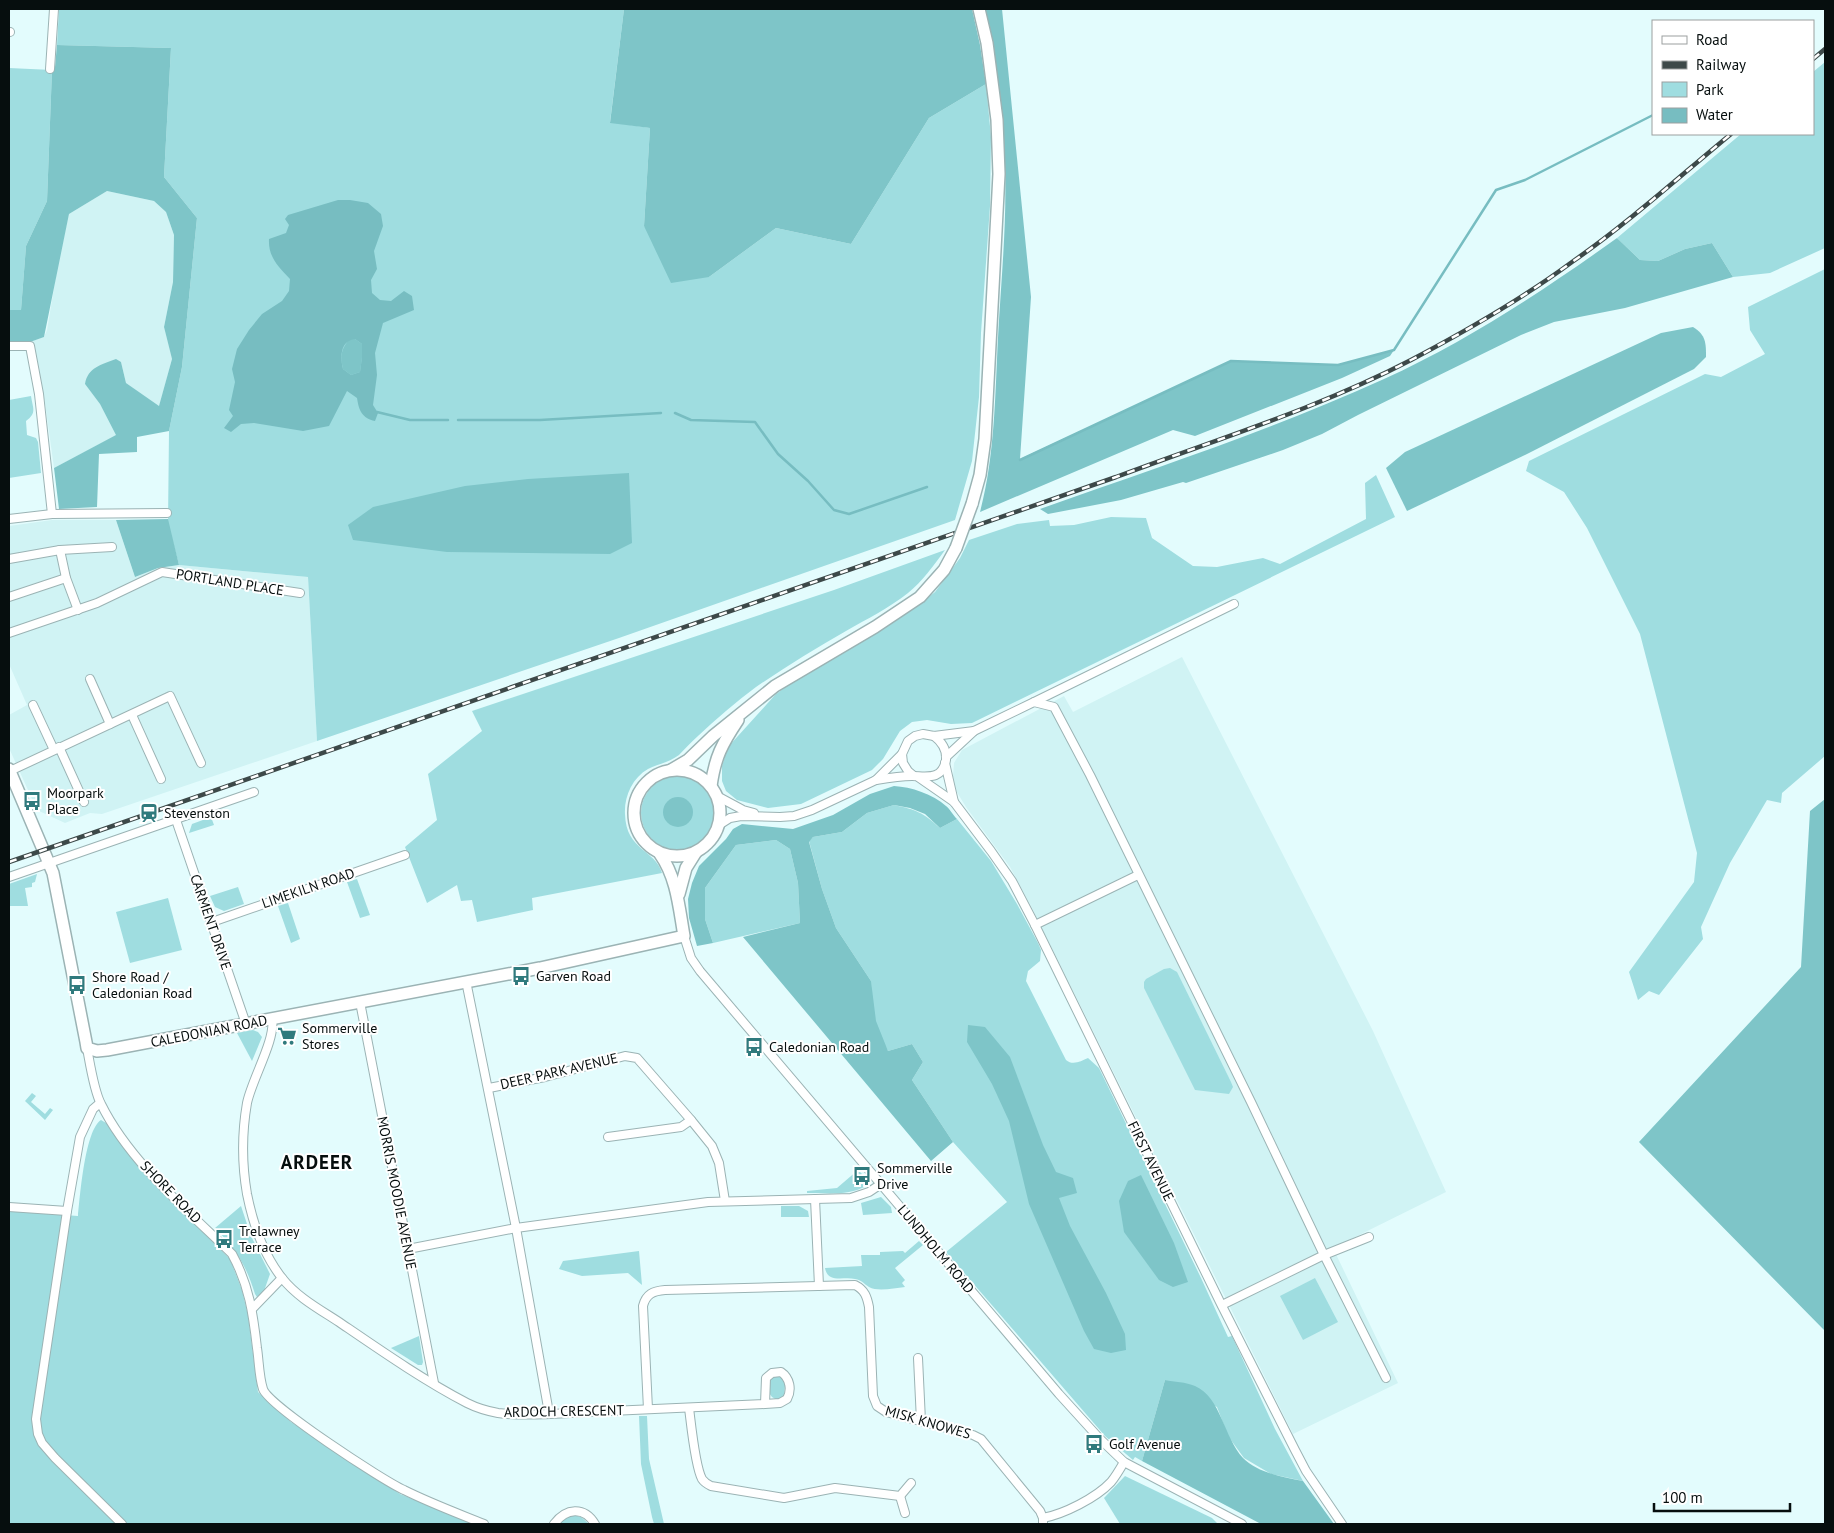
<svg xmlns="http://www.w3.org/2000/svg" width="1834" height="1533" viewBox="0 0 1834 1533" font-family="'PT Sans',sans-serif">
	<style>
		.built { fill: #d0f3f4 }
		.green { fill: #9fdde0 }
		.forest { fill: #7ec5c8 }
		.water { fill: #77bdc1; fill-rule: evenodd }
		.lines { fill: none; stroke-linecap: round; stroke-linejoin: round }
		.stream { stroke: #77bdc1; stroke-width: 2.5 }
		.street-casing { stroke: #9bb3b4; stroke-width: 10 }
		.secondary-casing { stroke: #9bb3b4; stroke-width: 14 }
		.street { stroke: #fff; stroke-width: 8 }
		.secondary { stroke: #fff; stroke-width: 11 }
		.rail-casing { stroke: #3d4949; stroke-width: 4.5 }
		.rail { stroke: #fff; stroke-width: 2.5; stroke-dasharray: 8; stroke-linecap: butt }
		.secondary-bridge-casing { stroke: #9bb3b4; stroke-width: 14; stroke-linecap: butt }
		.secondary-bridge { stroke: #fff; stroke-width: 11 }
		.labels { text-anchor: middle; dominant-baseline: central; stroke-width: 4; stroke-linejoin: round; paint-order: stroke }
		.street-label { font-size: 14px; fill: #060e0e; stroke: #fff }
		.poi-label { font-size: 14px; fill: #060e0e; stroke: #fff; text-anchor: start }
		.district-label { font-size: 19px; font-weight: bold; letter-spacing: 1px; fill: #060e0e; stroke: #fff }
	</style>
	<rect width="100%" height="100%" fill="#e3fcfd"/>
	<g class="built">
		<polygon points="107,191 154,201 166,212 174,235 173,282 164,327 172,359 159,407 126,383 121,362 85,384 100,404 117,435 54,468 45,403 32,341 44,337 47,330 58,264 69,214"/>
		<polygon points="52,520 116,520 135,577 158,568 179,565 308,577 317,741 102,814 90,813 65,823 37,810 9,748 9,715 27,705 9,664 9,526"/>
		<polygon points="1182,657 1373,1031 1446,1192 1333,1248 1398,1383 1293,1434 1031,906 1010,867 966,807 955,789 953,776 954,763 962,750 1064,696 1073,712"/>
	</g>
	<g class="green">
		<polygon points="59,9 624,9 610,122 650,128 644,226 709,277 776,228 851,244 929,118 986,84 991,137 990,206 981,333 979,397 972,461 955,520 619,638 317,741 308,577 179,565 168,524 169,431 182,367 197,218 164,177 171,48 57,45"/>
		<polygon points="1825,62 1825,248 1770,273 1733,277 1712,243 1685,249 1658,261 1640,260 1617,238 1741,134 1813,134 1813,72"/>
		<polygon points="9,68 52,70 47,201 26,246 21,310 9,310"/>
		<polygon points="1825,269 1825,756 1782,793 1781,803 1767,800 1730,863 1701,927 1703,939 1659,995 1649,991 1638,1000 1629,972 1694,882 1697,853 1640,634 1587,528 1564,492 1526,471 1529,461 1705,374 1721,377 1765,354 1750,330 1748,307"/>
		<path d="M31,396C33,409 37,413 26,421L27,435L36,438L38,442L41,473L9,478V400Z"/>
		<polygon points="1376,475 1395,517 972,723 951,724 927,720 912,722 900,731 883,759 872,770 801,804 768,808 737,800 726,791 722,781 722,766 728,747 775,695 793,681 909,612 935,592 960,558 969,540 1017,524 1049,520 1050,526 1074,525 1111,517 1146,518 1152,538 1193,566 1217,567 1263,558 1280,564 1366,519 1365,483"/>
		<path d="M945,550C934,565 922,582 908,593C889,608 867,619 846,631C815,649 785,667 756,687C736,702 716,719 698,736C691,742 685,749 679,755C670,762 658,764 648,769C632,778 624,797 625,814C626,851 655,849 662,873L532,898L533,910L477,922L472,900L461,901L457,885L427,903L405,847L437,820L428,774L482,731L472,711L834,590Z"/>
		<circle cx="678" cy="813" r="37"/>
		<path d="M894,805C917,810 922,812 940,828L957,819L991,861L1017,904L1038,943L1041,950L1040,961L1028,971L1026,981L1066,1060C1073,1066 1081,1061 1088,1058L1099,1068L1201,1278L1228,1337L1232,1336L1275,1429L1303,1481L1271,1474L1244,1458L1228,1436L1217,1407L1165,1380L1142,1461L1135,1457L1133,1460L1105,1436L946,1252L1007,1202L953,1142L912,1080L923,1062L912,1044L888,1051L872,1021L871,981L836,928L822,889L809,841L813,837L842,832L867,813Z"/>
		<polygon points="211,817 214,825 189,833 192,824"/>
		<polygon points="776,840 790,849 798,883 800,923 713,943 705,919 705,888 736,845"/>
		<polygon points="37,874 35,882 32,883 32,887 25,888 28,906 9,906 9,884"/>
		<polygon points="357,879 370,915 360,918 347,882"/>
		<polygon points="238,887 244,904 224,911 215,907 210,896"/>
		<polygon points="168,898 182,950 130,963 116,912"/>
		<polygon points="288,903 300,939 291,943 278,906"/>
		<polygon points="1170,968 1177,972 1231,1082 1233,1087 1229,1094 1195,1090 1144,988 1144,982 1146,979 1164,969"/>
		<polygon points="253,1030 258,1032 262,1037 252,1061 237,1033"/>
		<polygon points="32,1093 36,1096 31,1102 45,1114 50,1108 53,1110 45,1120 25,1101"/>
		<path d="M101,1120L106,1123L158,1188L230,1259L242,1290L248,1315L258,1392L291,1422L400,1494L474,1524H9V1211L78,1216C80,1196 85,1130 101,1120Z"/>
		<path d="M858,1170L862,1174L860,1176L866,1184V1186C850,1196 825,1193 807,1193V1191L837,1188Z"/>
		<polygon points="881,1197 891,1207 892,1213 863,1215 861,1203"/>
		<path d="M241,1206L251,1236L270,1274L264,1291L257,1297L255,1294C246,1265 236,1249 215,1228Z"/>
		<polygon points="781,1206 799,1206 808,1211 809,1217 781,1217"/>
		<path d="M919,1241L923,1245L895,1268L905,1280L902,1283L905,1287C894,1288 878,1292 869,1287C864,1284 862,1280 855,1279C844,1276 828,1284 825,1268L862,1266L861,1255H880V1252L903,1251L905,1253Z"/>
		<polygon points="639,1251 642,1285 628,1273 582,1276 559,1269 563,1261"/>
		<polygon points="1315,1278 1338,1322 1303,1340 1280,1296"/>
		<polygon points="419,1336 423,1362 422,1365 418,1365 391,1348"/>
		<polygon points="776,1375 782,1377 785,1385 784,1397 777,1400 772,1397 769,1393 770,1380"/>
		<polygon points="639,1416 647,1416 649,1459 664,1524 654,1524 652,1517 641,1464"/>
		<polygon points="1125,1476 1212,1518 1218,1524 1120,1524 1104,1498"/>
		<polygon points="574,1515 581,1517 589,1524 559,1524 565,1518"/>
	</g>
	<g class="forest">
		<polygon points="624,9 972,9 980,45 986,84 929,118 851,244 776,228 709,277 671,283 644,226 650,128 610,123"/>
		<path d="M985,9H1002L1031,297L1020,459L1231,361L1338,365L1394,350L1390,356L1342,378L1195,436L1173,430L980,512C995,456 995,396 998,338C1001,281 1007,224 1005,167C1004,114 996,61 985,9Z"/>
		<path d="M57,45L171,48L164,177L197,218L182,367L169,431L137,437V452L99,454L97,507L59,509L54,468L116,435L100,404L85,384C88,367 101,365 116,359L121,362L126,383L159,406L172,359L164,327L173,282L174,235L166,212L154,201L107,191L69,214L44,337L30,342H9V310H21L26,246L47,201L52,70L55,67Z"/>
		<path d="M1617,238L1640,260L1658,261L1685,249L1712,243L1733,277L1625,308L1554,322L1521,335L1358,415L1322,434L1283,450L1186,483L1183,482L1121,500L1048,514L1040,509C1155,468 1272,430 1384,379C1467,341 1543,291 1617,238Z"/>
		<path d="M1693,327C1706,335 1706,343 1706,357L1694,369L1529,453L1407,511L1386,468L1405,452L1661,333Z"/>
		<path d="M350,339H355L362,344V357L360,372L351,375L343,369C340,356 341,348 350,339Z"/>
		<polygon points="629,473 632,543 610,554 447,552 353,540 348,525 373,507 465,486 528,479"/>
		<polygon points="168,519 179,565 158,568 135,577 116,520"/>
		<path d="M894,786C911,787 933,794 946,806C950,809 953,815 957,819L940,828L925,814L910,808L894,805L867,813L842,832L813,837L809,842L822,889L836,928L871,981L876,1021L888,1051L912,1044L923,1062L912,1080L953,1142L931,1161L743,937L800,923L798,883L790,849L776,840L736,845L705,888V919L713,943L697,946L689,918L688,899L692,883L699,866L726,839L733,829L742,824L793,829L833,815L870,794Z"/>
		<circle cx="678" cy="812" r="15"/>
		<polygon points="1825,799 1825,1331 1639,1142 1801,967 1810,811"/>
		<polygon points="968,1025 985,1027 1010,1057 1043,1145 1056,1172 1073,1178 1077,1193 1059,1198 1070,1226 1106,1293 1125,1334 1126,1350 1111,1353 1094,1349 1084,1331 1029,1204 1009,1121 992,1084 967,1042"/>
		<polygon points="1141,1175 1174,1243 1188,1282 1173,1287 1159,1280 1124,1232 1119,1201 1128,1181"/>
		<path d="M1165,1380C1174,1382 1186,1382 1195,1386C1221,1397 1224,1438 1243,1458C1258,1473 1283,1477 1303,1481L1334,1524H1261L1142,1461Z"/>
	</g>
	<path class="water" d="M338,200H350L368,203L381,214L383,226L374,251L377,269L371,280L372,293L380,300L391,301L404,291L412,296L414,310L383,323L375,353L377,375L373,405L378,413L375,421C362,418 359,411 357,398L347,391L329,426L303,431L254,423L241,424L231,432L224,428L233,416L229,410L235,382L232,369L237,349L249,330L262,314L282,301L289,291L290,279C278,266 268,257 269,239L286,233L289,225L285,219L288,215ZM355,339L362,344V357L360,372L351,375L343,369C340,357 340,341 355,339Z"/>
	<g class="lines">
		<g class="stream">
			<polyline points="377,412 410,420 448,420"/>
			<polyline points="675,413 691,420 755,422 778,454 808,481 834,510 849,514 927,487"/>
			<polyline points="458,420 540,420 661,413"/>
			<polyline points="1020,460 1231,361 1338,365 1394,350 1496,190 1525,180 1653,115"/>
		</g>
		<g class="street-casing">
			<g id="street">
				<polyline points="9,32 10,32"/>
				<polyline points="50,69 54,9"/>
				<polyline points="9,346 30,346 39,394 52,514"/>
				<polyline points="9,519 52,514 167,513"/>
				<polyline points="60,550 66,578 78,610"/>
				<polyline points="9,559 60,550 112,547"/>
				<polyline points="9,597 66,578"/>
				<polyline points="9,633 97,603 162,572 300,593"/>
				<polyline points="90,679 110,724"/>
				<polyline points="1034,702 1234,604"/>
				<polyline points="33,705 54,750"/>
				<polyline points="132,715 161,779"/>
				<polyline points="59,747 84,802"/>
				<polyline points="946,757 974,731"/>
				<polyline points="945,763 954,802"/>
				<polyline points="10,771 170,696 201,763"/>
				<polyline points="914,776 908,771 903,763 902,754 908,741 915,736 923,734 934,736 974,731 1034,702 1054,707 1090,775 1251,1102 1324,1255 1386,1378"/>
				<polyline points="918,777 954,802 991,851 1012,881 1035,925 1221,1304 1295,1450 1306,1471 1342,1524"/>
				<path d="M876,780C888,778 900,776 912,776C926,776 942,781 946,760C947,749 942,742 934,736"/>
				<polyline points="717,796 743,810 754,813"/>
				<polyline points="176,820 246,1024"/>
				<polyline points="719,825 730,818 741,816 780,817 794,816 812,810 876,780 902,754"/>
				<polyline points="9,877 254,792"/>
				<polyline points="212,922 405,855"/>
				<polyline points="1035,925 1138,875"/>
				<polyline points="684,936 691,958 700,971 1059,1394 1099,1438 1124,1462 1242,1524"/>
				<polyline points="466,981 516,1228 549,1413"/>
				<polyline points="360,1002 434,1383"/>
				<path d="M272,1019C276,1039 252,1079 247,1103C242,1132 242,1165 247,1194C253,1224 263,1254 282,1278C297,1297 319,1309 339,1322C380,1350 423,1380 467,1403C477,1408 487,1411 498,1413C526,1417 561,1413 589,1412C648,1409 707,1407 765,1404L780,1403L787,1399C792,1390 790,1378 781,1372L772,1373L766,1378L765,1404"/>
				<path d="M87,1048C90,1064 94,1091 101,1104C129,1161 187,1210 232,1254C249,1285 253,1313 257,1348C259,1361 259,1377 263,1389C269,1406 382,1480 404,1490C430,1503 457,1513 484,1524"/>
				<polyline points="489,1088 545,1077 625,1056 637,1058 691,1120 712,1146 719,1163 725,1201"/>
				<polyline points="100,1103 93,1109 80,1137 67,1211 36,1419 38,1434 42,1443 55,1458 122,1524"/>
				<polyline points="608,1137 681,1127 691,1120"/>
				<polyline points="815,1199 819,1286"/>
				<polyline points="9,1207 67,1211"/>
				<polyline points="408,1249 516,1228 708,1202 851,1198 869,1192 881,1184"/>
				<polyline points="1222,1305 1324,1255 1369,1237"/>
				<polyline points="253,1308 282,1278"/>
				<polyline points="918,1358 921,1421"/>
				<path d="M689,1408C691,1423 695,1466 702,1479C704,1482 707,1484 711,1486L784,1498L835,1488L900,1496L911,1483"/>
				<path d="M648,1409L643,1306C646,1294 653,1291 665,1290L855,1285C865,1290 867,1297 869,1307L873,1396L877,1406L886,1412L973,1435L981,1439L1040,1511L1043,1518V1524"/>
				<polyline points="900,1496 905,1513"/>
				<path d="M1043,1518C1064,1514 1096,1498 1111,1482C1116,1476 1120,1469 1124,1462"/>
				<path d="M554,1524C566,1508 584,1506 595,1524"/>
			</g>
		</g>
		<g class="secondary-casing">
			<g id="secondary">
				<polyline points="972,504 980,475 985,439 999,174 997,120 987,43 979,9"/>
				<path d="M9,769L53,873L86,1042L87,1048L97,1051L107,1050L540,968L684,936C679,908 677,878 660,854"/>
				<circle cx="677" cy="813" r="43"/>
				<polyline points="671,770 688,760 713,736 775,686 875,627 920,597 944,570 956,548"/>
				<path d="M711,786C715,757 722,744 738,720"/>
				<polyline points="679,894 686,868 696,852"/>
			</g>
		</g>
		<use href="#street" class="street"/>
		<use href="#secondary" class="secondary"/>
		<g class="rail-casing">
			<g id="rail">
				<polyline points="1813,59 1825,49"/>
				<path d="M9,862L1116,477C1214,440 1317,409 1411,360C1466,331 1522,299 1572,262C1628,223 1679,177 1731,134"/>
			</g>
		</g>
		<use href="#rail" class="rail"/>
		<g class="secondary-bridge-casing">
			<polyline id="secondary-bridge" points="956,548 972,504"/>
		</g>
		<use href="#secondary-bridge" class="secondary-bridge"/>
	</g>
	<defs>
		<g id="bus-bare" transform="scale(1.5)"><path d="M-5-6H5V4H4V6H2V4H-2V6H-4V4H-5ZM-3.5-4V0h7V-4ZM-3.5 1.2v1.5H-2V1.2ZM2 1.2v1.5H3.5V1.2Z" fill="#307a7d" stroke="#fff" stroke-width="2.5" paint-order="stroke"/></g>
		<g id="station-bare" transform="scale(1.5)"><path d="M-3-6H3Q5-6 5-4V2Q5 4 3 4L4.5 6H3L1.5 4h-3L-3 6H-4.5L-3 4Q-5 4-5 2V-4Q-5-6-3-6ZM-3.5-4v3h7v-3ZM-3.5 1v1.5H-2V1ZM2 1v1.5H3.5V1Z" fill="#307a7d" stroke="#fff" stroke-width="2.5" paint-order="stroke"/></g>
		<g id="supermarket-bare" transform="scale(1.5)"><path d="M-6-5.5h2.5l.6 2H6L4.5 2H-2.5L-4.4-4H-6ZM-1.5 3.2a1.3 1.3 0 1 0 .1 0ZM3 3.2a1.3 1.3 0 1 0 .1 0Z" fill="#307a7d" stroke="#fff" stroke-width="2.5" paint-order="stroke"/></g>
	</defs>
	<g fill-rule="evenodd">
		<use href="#bus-bare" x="32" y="801"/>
		<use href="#station-bare" x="149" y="813"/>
		<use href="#bus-bare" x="521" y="976"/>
		<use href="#bus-bare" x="77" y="985"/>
		<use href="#supermarket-bare" x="287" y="1036"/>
		<use href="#bus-bare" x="754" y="1047"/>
		<use href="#bus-bare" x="862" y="1176"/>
		<use href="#bus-bare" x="224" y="1239"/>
		<use href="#bus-bare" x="1094" y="1444"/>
	</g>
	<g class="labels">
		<g class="street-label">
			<text transform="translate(230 582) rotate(9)">PORTLAND PLACE</text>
			<text transform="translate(308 888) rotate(-19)">LIMEKILN ROAD</text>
			<text transform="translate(211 922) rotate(71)">CARMENT DRIVE</text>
			<text transform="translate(209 1031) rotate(-11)">CALEDONIAN ROAD</text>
			<text transform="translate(559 1071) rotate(-13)">DEER PARK AVENUE</text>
			<text transform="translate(1151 1161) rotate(64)">FIRST AVENUE</text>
			<text transform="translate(171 1192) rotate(46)">SHORE ROAD</text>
			<text transform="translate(397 1193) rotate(79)">MORRIS MOODIE AVENUE</text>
			<text transform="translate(936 1249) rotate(50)">LUNDHOLM ROAD</text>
			<text transform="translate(564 1411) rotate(-1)">ARDOCH CRESCENT</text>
			<text transform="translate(928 1422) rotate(16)">MISK KNOWES</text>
		</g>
		<g class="poi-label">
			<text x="47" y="793">Moorpark<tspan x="47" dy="16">Place</tspan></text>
			<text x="164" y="813">Stevenston</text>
			<text x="536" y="976">Garven Road</text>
			<text x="92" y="977">Shore Road /<tspan x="92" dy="16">Caledonian Road</tspan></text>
			<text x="302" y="1028">Sommerville<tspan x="302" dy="16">Stores</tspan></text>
			<text x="769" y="1047">Caledonian Road</text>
			<text x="877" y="1168">Sommerville<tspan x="877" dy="16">Drive</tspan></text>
			<text x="239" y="1231">Trelawney<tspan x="239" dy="16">Terrace</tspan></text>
			<text x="1109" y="1444">Golf Avenue</text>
		</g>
		<g class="district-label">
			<text x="317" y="1162">ARDEER</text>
		</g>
	</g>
	<rect width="1834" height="1533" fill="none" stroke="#060e0e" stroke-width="20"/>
	<rect x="1652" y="20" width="162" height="115" fill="#ffffff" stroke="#9b9f9f"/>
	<rect x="1662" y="36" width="25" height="8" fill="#ffffff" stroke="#9b9f9f"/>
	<text x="1696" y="45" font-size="15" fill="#060e0e">Road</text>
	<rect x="1662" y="61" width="25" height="8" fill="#3d4949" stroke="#9b9f9f"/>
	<text x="1696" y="70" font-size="15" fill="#060e0e">Railway</text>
	<rect x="1662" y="82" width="25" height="15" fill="#9fdde0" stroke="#9b9f9f"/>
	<text x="1696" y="95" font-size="15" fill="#060e0e">Park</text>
	<rect x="1662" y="108" width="25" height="15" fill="#77bdc1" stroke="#9b9f9f"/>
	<text x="1696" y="120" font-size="15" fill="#060e0e">Water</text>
	<path d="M1654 1503v8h136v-8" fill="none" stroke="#060e0e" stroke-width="2.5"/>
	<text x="1662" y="1503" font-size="15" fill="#060e0e" stroke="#ffffff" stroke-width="4" paint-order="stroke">100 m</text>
</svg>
